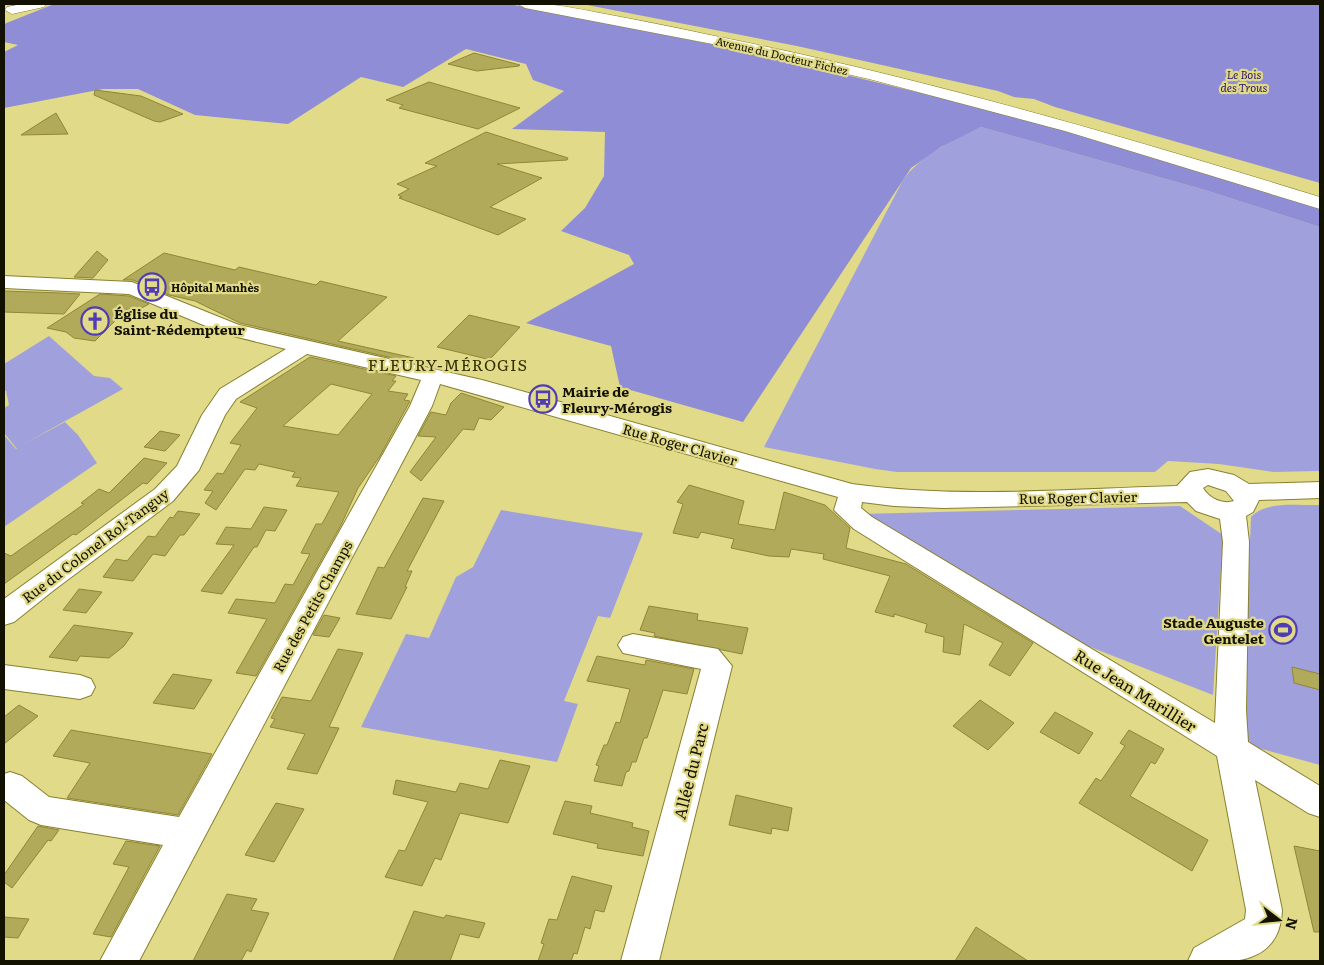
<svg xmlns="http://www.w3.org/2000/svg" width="1324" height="965" viewBox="0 0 1324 965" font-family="Literata,serif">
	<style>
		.green { fill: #a0a1dc }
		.forest { fill: #8e8dd6 }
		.building { fill: #b1aa5a; stroke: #8f8736; fill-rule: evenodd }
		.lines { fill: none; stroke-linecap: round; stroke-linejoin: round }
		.minor-casing { stroke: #88802f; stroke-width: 2 }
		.major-casing { stroke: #88802f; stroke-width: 1 }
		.highway-casing { stroke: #88802f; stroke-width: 1 }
		.minor { fill: #fff; fill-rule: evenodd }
		.major { fill: #fff; fill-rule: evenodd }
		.highway { fill: #fff; fill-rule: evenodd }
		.labels { text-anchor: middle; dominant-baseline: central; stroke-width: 4.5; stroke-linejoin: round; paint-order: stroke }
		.far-street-label { font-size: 11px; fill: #131100; stroke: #e1da89 }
		.far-park-label { font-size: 11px; font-style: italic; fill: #28146a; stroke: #e1da89 }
		.far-poi-label { font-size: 11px; font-weight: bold; fill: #131100; stroke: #e1da89; text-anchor: start }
		.poi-label { font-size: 14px; font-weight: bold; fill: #131100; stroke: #e1da89; text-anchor: start }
		.street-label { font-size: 14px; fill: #131100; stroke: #e1da89 }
		.quarter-label { font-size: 16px; letter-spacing: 1px; fill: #322e01; stroke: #e1da89 }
		.near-street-label { font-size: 16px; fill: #131100; stroke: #e1da89 }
	</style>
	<rect width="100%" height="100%" fill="#e1da89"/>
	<g class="green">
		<path d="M981,127L1205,190L1320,227V471L1273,472L1219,464L1168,461L1155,472H897L875,469L764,447L903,180C922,154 952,141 981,127Z"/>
		<polygon points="49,336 94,376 110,378 123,389 22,445 65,422 78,435 97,463 4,527 4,435 16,449 17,449 4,433 4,408 9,405 6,391 4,390 4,364"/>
		<path d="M1320,505V765L1247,745L1243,713L1251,517C1267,500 1299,506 1320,505Z"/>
		<polygon points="1180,506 1223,535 1213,695 1075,641 861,514"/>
		<polygon points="501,510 643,533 610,618 598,616 564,701 578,704 557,762 361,727 406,634 429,638 456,577 473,567"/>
	</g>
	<g class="forest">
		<polygon points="54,4 509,4 756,53 937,97 1108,142 1320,209 1320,227 1205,190 981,127 941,147 911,168 743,422 620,387 611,346 526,323 634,264 629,255 561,231 585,208 604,176 605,132 512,129 564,91 533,80 526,64 466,49 403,87 361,77 288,124 195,115 138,89 103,89 4,108 4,52 18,45 4,42 4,24"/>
		<polygon points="582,4 1320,4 1320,183 1055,107 1034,99 1014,97 998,91 797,46"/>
	</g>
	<g class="building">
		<polygon points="474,53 520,65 519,66 477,71 448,64"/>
		<polygon points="429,82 520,108 478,129 399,108 403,105 386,100"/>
		<polygon points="95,90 141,96 183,114 160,122 154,121 94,95"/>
		<polygon points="56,113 68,134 21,135 46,119"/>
		<polygon points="486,132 568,158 567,160 497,164 542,178 490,207 526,219 498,235 399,198 402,197 398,195 409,189 397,184 437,166 425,163"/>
		<polygon points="97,251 108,260 93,278 74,277"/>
		<polygon points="164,253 235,270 239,267 316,285 320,281 387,297 338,341 414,358 410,362 240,323 195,301 169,295 133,280 123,280"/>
		<polygon points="4,291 61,293 80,294 64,314 4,312"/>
		<polygon points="100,294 129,296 149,304 134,312 127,309 95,341 74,338 66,332 47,328"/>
		<polygon points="469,315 498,322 520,327 492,357 487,359 437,347"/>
		<path d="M310,357L396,376L392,381H396L388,391L408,394L404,400L410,401L380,456L358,488L341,525L256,676L236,673L267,619L228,613L236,599L275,603L285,584L293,585L310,554L301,553L316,524H322L339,492L296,486L301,478L292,477L295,472L259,464L255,470L245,469L216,510L205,503L213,491L204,490L217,473L223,474L241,445L230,443L257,408L240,402ZM331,384L372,394L338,435L283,426Z"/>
		<polygon points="461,393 504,407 491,420 479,418 474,430 463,429 421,481 410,472 436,437 418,436 431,412 446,415 451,403"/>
		<polygon points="160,431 180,435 165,451 144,447"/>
		<polygon points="144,458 167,463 147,484 143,483 76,535 73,534 4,584 4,553 11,556 84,504 81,503 99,489 109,493"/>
		<polygon points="689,485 744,501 738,524 775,530 784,492 825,505 850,528 846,548 906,564 1033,643 1010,676 989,665 1003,643 964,624 960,655 943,652 944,637 925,632 927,624 894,614 894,617 875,612 890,576 823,559 824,554 791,549 789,557 769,556 731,548 734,539 701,532 698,538 673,533 683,504 677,502"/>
		<polygon points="423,498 444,501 407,571 412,571 405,587 407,587 391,619 356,614 378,567 384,568"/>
		<polygon points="264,507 287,510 275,531 266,530 257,547 254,547 222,594 201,591 234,545 216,544 226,527 251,529"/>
		<polygon points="178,511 200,514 184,535 180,535 165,556 153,554 133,581 103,577 116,559 127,561 148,536 155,537 170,517 173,518"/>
		<polygon points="79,589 102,592 86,613 63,610"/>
		<polygon points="649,606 698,614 697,620 748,628 742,654 654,636 655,633 640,630"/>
		<polygon points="324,615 340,618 329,637 313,635"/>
		<polygon points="74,625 133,633 124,646 109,658 80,656 77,661 49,657"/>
		<polygon points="338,649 363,653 329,727 339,728 317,774 287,769 305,734 270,727 275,719 271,718 282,697 311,701"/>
		<polygon points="597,656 645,665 646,660 694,669 687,694 663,690 647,738 644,738 636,762 632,762 629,771 626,772 622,786 594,781 599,766 596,765 604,745 607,745 616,722 620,723 630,689 587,681"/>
		<polygon points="1292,667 1320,674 1320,690 1294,683"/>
		<polygon points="173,674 212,680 194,709 153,703"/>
		<polygon points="980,700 1014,723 988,750 953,726"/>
		<polygon points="19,705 38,716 4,744 4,717"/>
		<polygon points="1055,712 1093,733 1079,754 1040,732"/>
		<polygon points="71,730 212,754 178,815 67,798 90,763 53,756"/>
		<polygon points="1129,730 1164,749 1155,764 1151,762 1130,796 1208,840 1192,871 1079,803 1096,778 1101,781 1125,746 1120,743"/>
		<polygon points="500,760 530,766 508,823 460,813 441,860 435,858 422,886 385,877 399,850 405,851 428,802 393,794 396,780 456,792 460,783 488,789"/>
		<polygon points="736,795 792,808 788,831 772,828 771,834 729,825"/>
		<polygon points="565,801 592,806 590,813 633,823 632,827 649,831 643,856 597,848 598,844 553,834"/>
		<polygon points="276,803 304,809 274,862 245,855"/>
		<polygon points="38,826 59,830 51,841 48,840 12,888 4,882 4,875"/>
		<polygon points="126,841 160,846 111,937 93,934 129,867 113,864"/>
		<polygon points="1294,846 1320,851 1320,932 1314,932"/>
		<polygon points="572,876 612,886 604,912 595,910 590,929 585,927 577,954 574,953 571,961 538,961 544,944 541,943 549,919 557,920"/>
		<polygon points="227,894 257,899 251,910 269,913 251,952 247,950 241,961 193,961"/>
		<polygon points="414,911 444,918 446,915 485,923 479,938 460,934 450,961 393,961"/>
		<polygon points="4,917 29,919 18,938 4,937"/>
		<polygon points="976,927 1028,961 955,961"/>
	</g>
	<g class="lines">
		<g class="minor-casing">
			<g id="minor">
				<path d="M4,276L132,282L239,325L482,380L852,484C959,499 1070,489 1177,486L1190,472L1208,469L1234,475L1249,484L1320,482V498L1259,500L1253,512L1246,516L1249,542L1246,710L1248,742L1320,786V817L1308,813L1255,780L1282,910C1280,965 1231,964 1188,961L1194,948L1245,919L1246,910L1217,756L854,529L834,510L838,497L440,384L432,406L139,961H100L163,845L41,825L29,820L4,800V774L10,772L22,776L49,797L179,817L410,406L421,380L307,354L236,399L225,415L199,470L173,501L54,590L14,622L4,625V599L155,489L177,466L202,415L220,389L286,349L225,334L129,294L4,288ZM1208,485L1226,491L1234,501C1222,505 1209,498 1203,488ZM862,502L894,506L943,508L1187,502L1196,511L1220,519L1223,542L1215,723L872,517L861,508Z"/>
				<polygon points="633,634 718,649 732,666 659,961 621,961 701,669 623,653 618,645 623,637"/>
				<polygon points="4,665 80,675 91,679 95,687 91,695 80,699 4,689"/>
			</g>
		</g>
		<g class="major-casing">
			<path id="major" d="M518,4C546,2 573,8 600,13C637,20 674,27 710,35C917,76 1119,135 1320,197V209L1065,131L869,79L723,46L525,8Z"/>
		</g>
		<g class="highway-casing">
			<polygon id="highway" points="22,4 46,4 44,7 12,14 5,10 7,7"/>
		</g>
		<use href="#minor" class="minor"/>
		<use href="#major" class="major"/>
		<use href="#highway" class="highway"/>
	</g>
	<defs>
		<g id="bus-ring" transform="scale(1.4375)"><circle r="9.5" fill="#e1da89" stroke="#503db4" stroke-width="1.5"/><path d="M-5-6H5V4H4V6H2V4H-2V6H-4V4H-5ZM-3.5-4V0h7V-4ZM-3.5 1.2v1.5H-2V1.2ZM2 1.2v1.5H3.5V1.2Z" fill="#503db4"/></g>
		<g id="church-ring" transform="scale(1.4375)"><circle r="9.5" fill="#e1da89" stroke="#503db4" stroke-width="1.5"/><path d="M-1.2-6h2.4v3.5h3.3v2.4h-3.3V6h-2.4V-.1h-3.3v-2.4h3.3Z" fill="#503db4"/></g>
		<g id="stadium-ring" transform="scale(1.4375)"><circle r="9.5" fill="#e1da89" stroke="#503db4" stroke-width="1.5"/><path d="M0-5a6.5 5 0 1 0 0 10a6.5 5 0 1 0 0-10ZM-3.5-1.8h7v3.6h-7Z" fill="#503db4"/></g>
	</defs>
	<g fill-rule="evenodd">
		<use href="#bus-ring" x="152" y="287"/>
		<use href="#church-ring" x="95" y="321"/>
		<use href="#bus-ring" x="543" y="399"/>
		<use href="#stadium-ring" x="1283" y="630"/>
	</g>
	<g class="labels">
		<g class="far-street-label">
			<text transform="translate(782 55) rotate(13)">Avenue du Docteur Fichez</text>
		</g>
		<g class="far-park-label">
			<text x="1244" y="74">Le Bois<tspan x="1244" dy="13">des Trous</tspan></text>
		</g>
		<g class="far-poi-label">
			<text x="171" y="287">Hôpital Manhès</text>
		</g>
		<g class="poi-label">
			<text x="114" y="313">Église du<tspan x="114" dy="16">Saint-Rédempteur</tspan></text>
			<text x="562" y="391">Mairie de<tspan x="562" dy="16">Fleury-Mérogis</tspan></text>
			<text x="1264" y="622" text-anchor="end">Stade Auguste<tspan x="1264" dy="16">Gentelet</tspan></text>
		</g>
		<g class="street-label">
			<text transform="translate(680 444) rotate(16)">Rue Roger Clavier</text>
			<text transform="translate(1078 497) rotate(-1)">Rue Roger Clavier</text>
			<text transform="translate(95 545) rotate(-37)">Rue du Colonel Rol-Tanguy</text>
			<text transform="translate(312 606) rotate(-61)">Rue des Petits Champs</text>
		</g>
		<g class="quarter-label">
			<text x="448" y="364">FLEURY-MÉROGIS</text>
		</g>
		<g class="near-street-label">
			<text transform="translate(1136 690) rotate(32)">Rue Jean Marillier</text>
			<text transform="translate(690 771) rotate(-76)">Allée du Parc</text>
		</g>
	</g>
	<rect width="1324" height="965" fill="none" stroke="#131100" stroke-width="10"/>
	<g transform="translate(1279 920) rotate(106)" stroke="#e1da89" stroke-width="4" paint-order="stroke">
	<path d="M0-4L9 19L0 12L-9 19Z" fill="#131100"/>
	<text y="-8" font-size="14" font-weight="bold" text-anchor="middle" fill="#131100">N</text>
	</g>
</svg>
